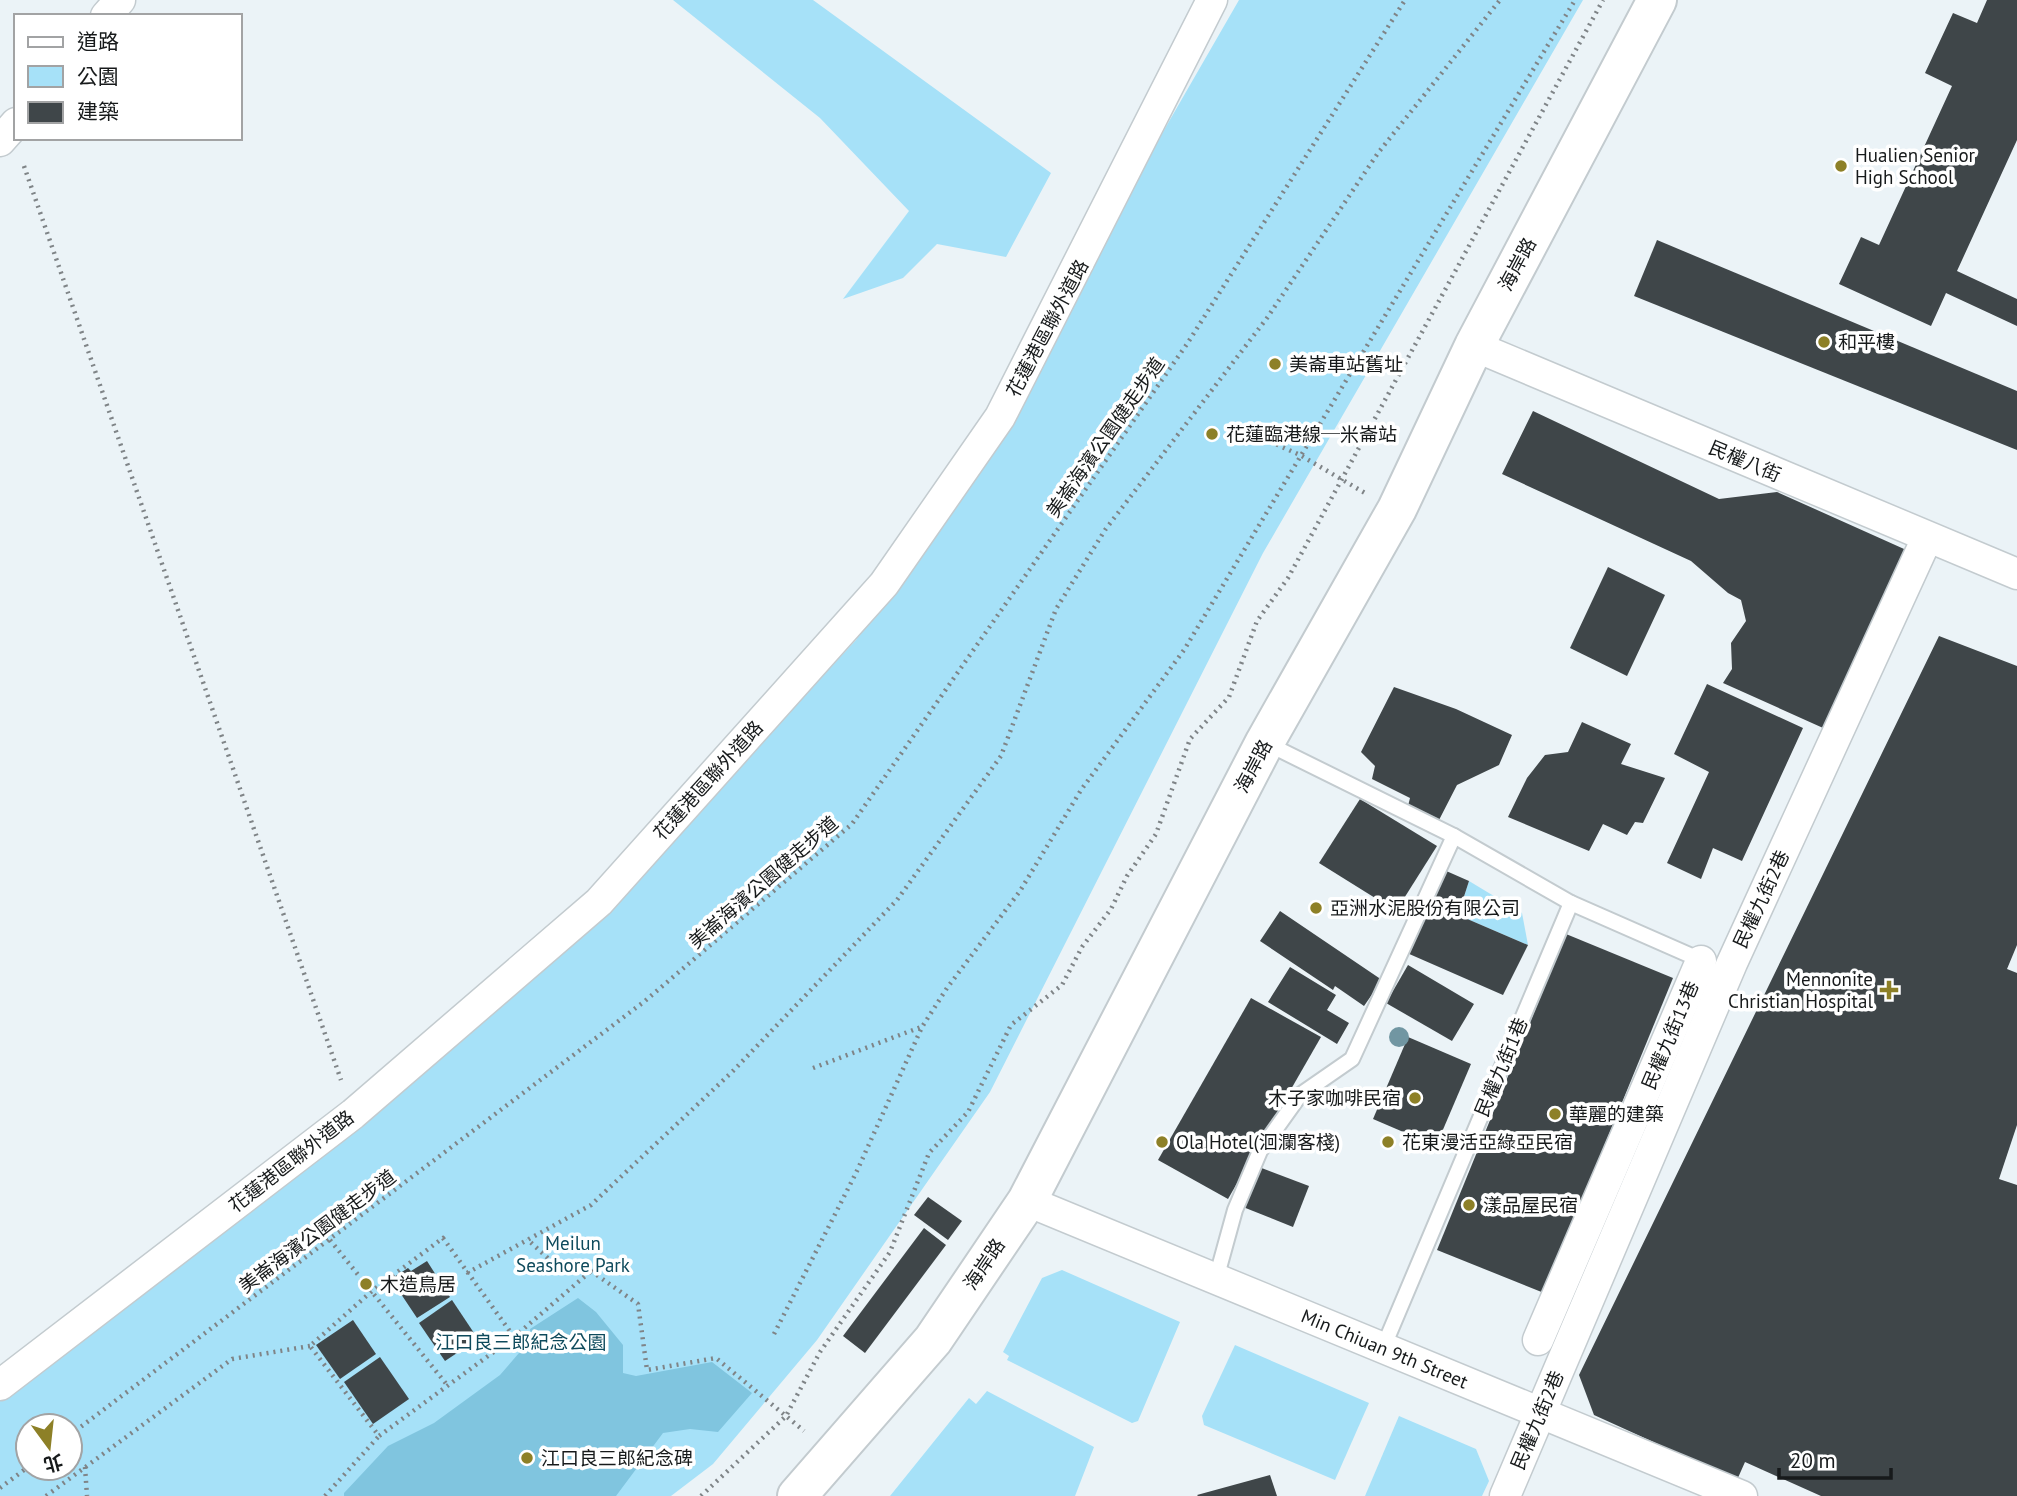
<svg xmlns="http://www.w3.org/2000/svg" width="2017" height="1496" viewBox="0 0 2017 1496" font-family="'PT Sans','Noto Sans TC',sans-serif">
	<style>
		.green { fill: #a6e1f8; fill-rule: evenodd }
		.forest { fill: #80c5df }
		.building { fill: #3f4649 }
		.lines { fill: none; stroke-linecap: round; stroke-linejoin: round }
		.lane-casing { stroke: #c3cbcf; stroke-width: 18 }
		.street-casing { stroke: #c3cbcf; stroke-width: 33 }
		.secondary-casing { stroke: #c3cbcf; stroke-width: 42 }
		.path { stroke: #7f8487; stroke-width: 4.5; stroke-dasharray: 2 5; stroke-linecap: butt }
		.lane { stroke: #fff; stroke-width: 14 }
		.street { stroke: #fff; stroke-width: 30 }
		.secondary { stroke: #fff; stroke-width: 38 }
		.tree { fill: #7196a2 }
		.poi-dot { fill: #8d8027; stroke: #fff; stroke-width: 2.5 }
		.labels { text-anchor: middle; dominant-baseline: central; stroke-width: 7; stroke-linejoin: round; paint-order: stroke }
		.poi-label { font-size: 19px; fill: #171a1b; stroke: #fff; text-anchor: start }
		.street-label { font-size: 19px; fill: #171a1b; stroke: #fff }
		.park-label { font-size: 19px; fill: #0e4a5c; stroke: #fff }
	</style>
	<rect width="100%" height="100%" fill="#ebf3f7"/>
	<g class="green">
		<polygon points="673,0 813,0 1051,173 1006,257 937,244 903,278 843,299 909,211 820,118"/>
		<path d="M1239,0H1583L1263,553L990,1092L817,1340L713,1464L671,1496H0V1400L264,1196L609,906L856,640L1028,366ZM28,1426H70V1468H28Z"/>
		<polygon points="1469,881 1522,913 1528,945 1458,915"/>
		<polygon points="1062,1270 1180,1322 1138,1421 1132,1423 1007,1360 1009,1356 1003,1352 1042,1278"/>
		<polygon points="1235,1345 1369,1403 1335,1480 1204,1425 1202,1416"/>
		<polygon points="987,1391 1094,1447 1075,1496 890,1496 969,1398 976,1404"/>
		<polygon points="1399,1416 1476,1449 1489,1481 1482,1496 1365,1496"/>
	</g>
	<polygon class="forest" points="578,1298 596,1312 623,1345 623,1373 636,1376 712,1362 752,1393 718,1432 690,1429 663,1433 616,1496 344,1496 344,1493 388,1446 434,1423 500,1375 531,1339 530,1329"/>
	<g class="building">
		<polygon points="1987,0 2017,0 2017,140 1957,271 2017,299 2017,326 1946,293 1931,326 1839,284 1861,237 1879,245 1952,86 1925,73 1953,13 1977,23"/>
		<polygon points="1657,240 2017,391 2017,450 1634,296"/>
		<polygon points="1533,411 1719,499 1777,492 1913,553 1832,732 1723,683 1732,669 1731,643 1746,621 1741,600 1728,593 1691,561 1502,474"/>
		<polygon points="1608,567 1665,595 1627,676 1570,648"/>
		<polygon points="1939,636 2017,666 2017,945 2007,969 2017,973 2017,1125 1999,1179 2017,1185 2017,1496 1821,1496 1745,1462 1737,1480 1594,1415 1579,1375"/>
		<polygon points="1707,684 1803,728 1742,861 1713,848 1701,879 1667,863 1709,772 1674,754"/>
		<polygon points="1394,687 1456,709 1512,735 1499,765 1457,785 1439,820 1408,806 1410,798 1372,779 1375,766 1361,752"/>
		<polygon points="1582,722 1631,744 1621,764 1665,778 1643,823 1635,822 1627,835 1603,824 1589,851 1508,817 1527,778 1545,755 1568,752"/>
		<polygon points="1360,799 1437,846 1396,911 1319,863"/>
		<polygon points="1444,870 1469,881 1458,915 1528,945 1503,995 1407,953"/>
		<polygon points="1280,911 1382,980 1364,1006 1335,986 1333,990 1260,941"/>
		<polygon points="1566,934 1673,978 1544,1293 1437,1250"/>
		<polygon points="1408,965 1474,1004 1452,1041 1386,1003"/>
		<polygon points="1290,967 1336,995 1327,1010 1349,1023 1337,1044 1268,1002"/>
		<polygon points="1251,998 1321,1037 1228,1199 1158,1160"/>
		<polygon points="1408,1037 1471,1064 1436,1146 1373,1119"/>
		<polygon points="1259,1167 1309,1186 1293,1227 1243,1207"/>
		<polygon points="928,1197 962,1221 948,1240 914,1215"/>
		<polygon points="924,1228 946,1245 865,1353 843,1336"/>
		<polygon points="427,1261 450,1297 417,1318 391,1279 408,1268 411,1271"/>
		<polygon points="452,1300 478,1339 445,1361 419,1323"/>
		<polygon points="353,1320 376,1354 340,1379 316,1345"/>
		<polygon points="380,1357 409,1399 373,1424 344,1382"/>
		<polygon points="1270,1475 1277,1496 1198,1496 1197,1495"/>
	</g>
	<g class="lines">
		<g class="lane-casing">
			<g id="lane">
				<polyline points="1268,744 1454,836 1571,903 1703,961"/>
				<polyline points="1216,1279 1235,1210 1260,1151 1300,1095 1352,1059 1454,836"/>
				<polyline points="1383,1348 1571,903"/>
			</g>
		</g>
		<g class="street-casing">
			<g id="street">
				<polyline points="106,16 120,0"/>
				<polyline points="0,141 16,123"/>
				<polyline points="1474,346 2017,574"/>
				<path id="s1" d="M1027,1201L1742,1496"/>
				<polyline points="1538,1340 1701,961"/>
				<polyline points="0,1385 353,1114 599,902 884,584 1000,417 1212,0"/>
				<polyline points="1505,1496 1732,963 1927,538"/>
			</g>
		</g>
		<g class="secondary-casing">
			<polyline id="secondary" points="797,1496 933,1340 1027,1201 1265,742 1397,509 1474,346 1657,0"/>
		</g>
		<g class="path">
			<polyline points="24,166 341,1080"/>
			<polyline points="1251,433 1300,455 1365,493"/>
			<polyline points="813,1068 921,1027"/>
			<polygon points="443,1238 514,1337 379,1436 310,1346 372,1291"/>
			<polyline points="330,1240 448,1386"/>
			<polyline points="591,1271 638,1304 647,1370 716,1358 804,1431"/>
			<polyline points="467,1273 591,1205 733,1071 897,900 1001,756 1056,609 1105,530 1267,318 1378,153 1500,0"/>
			<polyline points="774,1334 856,1173 922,1027 947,988 1020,891 1081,790 1184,650 1575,0"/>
			<polyline points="514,1337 591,1271 551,1261 527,1239"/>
			<polyline points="70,1435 645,1001 852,824 1187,344 1405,0"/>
			<polyline points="85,1467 87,1496"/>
			<polyline points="0,1488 28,1467"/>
			<polyline points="46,1496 232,1359 310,1346"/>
			<polyline points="325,1496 379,1436"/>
			<polyline points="701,1496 786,1416 820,1352 890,1252 929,1153 968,1112 1011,1025 1062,985 1082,947 1111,909 1127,876 1156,834 1190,739 1229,697 1257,621 1288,578 1603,0"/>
		</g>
		<use href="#lane" class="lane"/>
		<use href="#street" class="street"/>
		<use href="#secondary" class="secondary"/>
	</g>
	<circle class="tree" cx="1399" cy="1037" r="10"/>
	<g class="poi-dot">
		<circle cx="1841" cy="166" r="7"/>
		<circle cx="1824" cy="342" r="7"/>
		<circle cx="1275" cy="364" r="7"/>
		<circle cx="1212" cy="434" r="7"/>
		<circle cx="1316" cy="908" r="7"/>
		<path d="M1885.5 979.5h7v7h7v7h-7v7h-7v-7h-7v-7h7z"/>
		<circle cx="1415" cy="1098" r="7"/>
		<circle cx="1555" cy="1114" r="7"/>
		<circle cx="1162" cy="1142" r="7"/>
		<circle cx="1388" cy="1142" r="7"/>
		<circle cx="1469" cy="1205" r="7"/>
		<circle cx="366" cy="1284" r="7"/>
		<circle cx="527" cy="1458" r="7"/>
	</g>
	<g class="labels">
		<g class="poi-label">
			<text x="1855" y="155">Hualien Senior<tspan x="1855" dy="22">High School</tspan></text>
			<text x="1838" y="342">和平樓</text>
			<text x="1289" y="364">美崙車站舊址</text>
			<text x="1226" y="434">花蓮臨港線─米崙站</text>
			<text x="1330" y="908">亞洲水泥股份有限公司</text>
			<text x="1873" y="979" text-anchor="end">Mennonite<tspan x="1873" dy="22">Christian Hospital</tspan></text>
			<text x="1401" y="1098" text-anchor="end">木子家咖啡民宿</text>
			<text x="1569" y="1114">華麗的建築</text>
			<text x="1176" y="1142">Ola Hotel(洄瀾客棧)</text>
			<text x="1402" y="1142">花東漫活亞綠亞民宿</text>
			<text x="1483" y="1205">漾品屋民宿</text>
			<text x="380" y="1284">木造鳥居</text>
			<text x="541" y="1458">江口良三郎紀念碑</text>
		</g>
		<g class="street-label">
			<text transform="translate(1517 264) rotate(-62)">海岸路</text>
			<text transform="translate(1047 328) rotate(-62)">花蓮港區聯外道路</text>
			<text transform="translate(1105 437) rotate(-55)">美崙海濱公園健走步道</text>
			<text transform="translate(1745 461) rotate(23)">民權八街</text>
			<text transform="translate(1253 766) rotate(-62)">海岸路</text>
			<text transform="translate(708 780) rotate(-48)">花蓮港區聯外道路</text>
			<text transform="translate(763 882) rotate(-41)">美崙海濱公園健走步道</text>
			<text transform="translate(1761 899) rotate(-65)">民權九街2巷</text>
			<text transform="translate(1670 1035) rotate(-67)">民權九街13巷</text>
			<text transform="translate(1501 1067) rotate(-67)">民權九街1巷</text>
			<text transform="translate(291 1161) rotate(-38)">花蓮港區聯外道路</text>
			<text transform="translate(317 1231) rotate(-37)">美崙海濱公園健走步道</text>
			<text transform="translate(984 1264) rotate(-56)">海岸路</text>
			<text stroke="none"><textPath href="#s1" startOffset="387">Min Chiuan 9th Street</textPath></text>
			<text transform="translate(1537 1420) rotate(-67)">民權九街2巷</text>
		</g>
		<g class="park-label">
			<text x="573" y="1243">Meilun<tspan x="573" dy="22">Seashore Park</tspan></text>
			<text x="521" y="1342">江口良三郎紀念公園</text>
		</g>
	</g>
	<rect x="14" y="14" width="228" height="126" fill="#ffffff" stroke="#a2a3a4" stroke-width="2"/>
	<rect x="28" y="37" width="35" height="10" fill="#ffffff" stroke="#a2a3a4" stroke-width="2"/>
	<text x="77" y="49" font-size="21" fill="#171a1b">道路</text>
	<rect x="28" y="66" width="35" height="21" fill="#a6e1f8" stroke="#a2a3a4" stroke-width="2"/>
	<text x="77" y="84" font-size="21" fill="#171a1b">公園</text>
	<rect x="28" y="102" width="35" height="21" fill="#3f4649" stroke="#a2a3a4" stroke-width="2"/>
	<text x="77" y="119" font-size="21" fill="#171a1b">建築</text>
	<g transform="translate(49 1447) rotate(165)"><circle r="33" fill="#ffffff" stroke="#a2a3a4" stroke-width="2"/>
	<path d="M0-5L12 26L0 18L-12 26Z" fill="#8d8027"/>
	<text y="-10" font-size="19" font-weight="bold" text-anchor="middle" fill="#171a1b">北</text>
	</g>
	<path d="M1779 1468v10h112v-10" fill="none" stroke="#171a1b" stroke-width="3.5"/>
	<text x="1790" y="1468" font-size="21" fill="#171a1b" stroke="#ffffff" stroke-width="5" paint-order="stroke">20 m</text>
</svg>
